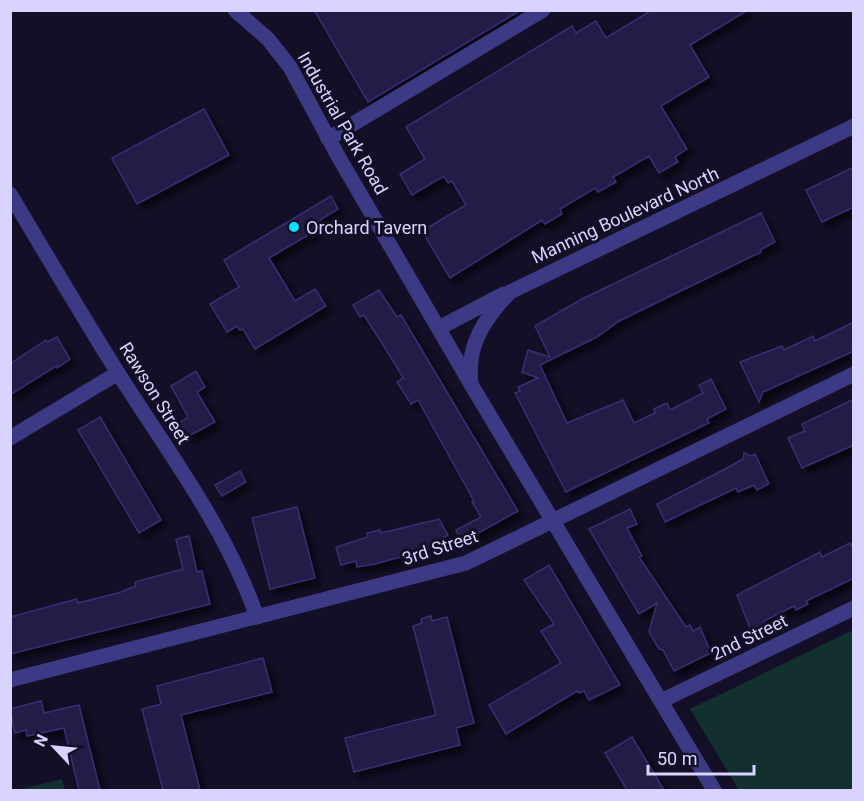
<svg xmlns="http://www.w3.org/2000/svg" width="864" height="801" viewBox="0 0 864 801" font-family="Roboto,sans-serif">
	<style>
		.green { fill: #12302f }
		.building { fill: #241b47; stroke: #3b2d73; stroke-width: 1.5; filter: url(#shadow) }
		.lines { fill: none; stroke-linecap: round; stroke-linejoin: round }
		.minor { stroke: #3d3a85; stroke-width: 15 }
		.poi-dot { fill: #00e5ff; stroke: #130f26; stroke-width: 2 }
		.labels { text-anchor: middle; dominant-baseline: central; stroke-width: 6; stroke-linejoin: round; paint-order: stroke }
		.street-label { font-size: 18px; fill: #d9d4ff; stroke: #130f26 }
		.poi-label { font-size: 18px; fill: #d9d4ff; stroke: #130f26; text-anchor: start }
	</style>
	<defs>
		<filter id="shadow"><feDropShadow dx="5.5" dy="5.5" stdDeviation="3" flood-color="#0009"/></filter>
	</defs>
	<rect width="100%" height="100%" fill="#130f26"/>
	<g class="green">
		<polygon points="853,630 853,790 739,790 690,709"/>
		<polygon points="62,779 65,790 17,790"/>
	</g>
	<g class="building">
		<polygon points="314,10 521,10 368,102"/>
		<polygon points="652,10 748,10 690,45 709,77 661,106 687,149 675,157 678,162 659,173 649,156 613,177 616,182 598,192 595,188 560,209 562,214 545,224 542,220 450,278 422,231 466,205 452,181 448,183 444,176 412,195 400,174 425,159 406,127 572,26 576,33 596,21 606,38"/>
		<polygon points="204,109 229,155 137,204 112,158"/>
		<polygon points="854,167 854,207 822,222 806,190"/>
		<polygon points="331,196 338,209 312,225 315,231 269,258 295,301 315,289 326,306 255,349 243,329 240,330 237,326 227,332 210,304 239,287 224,260"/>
		<polygon points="761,213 775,242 760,250 761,252 619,321 597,337 540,365 567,423 623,400 634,423 655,413 654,409 667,403 670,410 703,393 699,385 711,379 726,409 707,419 709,423 566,492 515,393 520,391 518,387 538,378 522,372 528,350 550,357 535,326 582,299"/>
		<polygon points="379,290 397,317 401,315 518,511 462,542 456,530 481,517 472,502 474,501 418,400 411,404 397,382 403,378 395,364 364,315 360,317 353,305"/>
		<polygon points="854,322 854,351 763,392 759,402 740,362 782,346 784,350 813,336 815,341"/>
		<polygon points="57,337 70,359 57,368 56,366 10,395 10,364 46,340 47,342"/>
		<polygon points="196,371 205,387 197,392 215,422 187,437 179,423 188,417 171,386"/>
		<polygon points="854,399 854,445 802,468 788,438 805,431 802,424"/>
		<polygon points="100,417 161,520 139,533 78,430"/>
		<polygon points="744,453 751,456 755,454 769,484 757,490 754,485 738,492 736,488 665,522 657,504 727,468 743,459"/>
		<polygon points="240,471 246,482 222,496 215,485"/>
		<polygon points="297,507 315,578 270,589 252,518"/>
		<polygon points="630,509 637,524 627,528 642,556 639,557 686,627 690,625 693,631 700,627 711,653 674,671 663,650 659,649 649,632 657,603 639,614 589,529"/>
		<polygon points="439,519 448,535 436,542 439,546 375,564 357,567 356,561 341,565 336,547 368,537 367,533 380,530 381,533"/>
		<polygon points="189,536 197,572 202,571 210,604 10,654 10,617 77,599 78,603 118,593 136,586 135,582 183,569 176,539"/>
		<polygon points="850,543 854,549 854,578 806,601 808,604 796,610 794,606 764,621 767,626 752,633 737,595 820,552 822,557"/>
		<polygon points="549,565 620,685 589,700 584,691 579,693 577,691 506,734 489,705 561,663 541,631 554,624 524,580"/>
		<polygon points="431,616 432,621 447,617 474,723 456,728 460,745 354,772 345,738 436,715 413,626 422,623 421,619"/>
		<polygon points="263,658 272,692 181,715 200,790 163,790 142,709 161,704 157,686"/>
		<polygon points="41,701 44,713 79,705 100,790 79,790 64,728 27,736 26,730 15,733 10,709"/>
		<polygon points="632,737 664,790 627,790 605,753"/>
	</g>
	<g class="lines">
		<g class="minor">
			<polyline points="235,10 268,39 290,67 338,156 472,386 714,790"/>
			<polyline points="328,139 543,10"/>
			<path d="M10,194C46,254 81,314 118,373C168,452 226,528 257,617"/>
			<polyline points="439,328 504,294"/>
			<path d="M471,383C466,345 485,318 510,292L854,126"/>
			<polyline points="10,438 118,373"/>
			<polyline points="10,680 466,563 854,374"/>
			<polyline points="661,701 854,608"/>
		</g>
	</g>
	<circle class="poi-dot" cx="294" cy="227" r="6"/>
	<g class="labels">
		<g class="street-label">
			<text transform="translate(343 123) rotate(60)">Industrial Park Road</text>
			<text transform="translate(625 215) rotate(-25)">Manning Boulevard North</text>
			<text transform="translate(155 393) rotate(58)">Rawson Street</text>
			<text transform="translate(440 547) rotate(-18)">3rd Street</text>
			<text transform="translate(749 637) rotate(-26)">2nd Street</text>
		</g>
		<g class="poi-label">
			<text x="306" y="227">Orchard Tavern</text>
		</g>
	</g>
	<rect width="864" height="801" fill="none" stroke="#d9d4ff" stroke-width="24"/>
	<g transform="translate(54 747) rotate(296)" stroke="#130f26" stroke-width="4.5" paint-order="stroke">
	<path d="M0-4.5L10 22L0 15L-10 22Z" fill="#d9d4ff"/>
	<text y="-9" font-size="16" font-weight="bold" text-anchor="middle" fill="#d9d4ff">N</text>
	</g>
	<path d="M648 765v9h106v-9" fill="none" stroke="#d9d4ff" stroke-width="3"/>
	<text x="657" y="765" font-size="18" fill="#d9d4ff" stroke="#130f26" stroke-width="4.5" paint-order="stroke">50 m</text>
</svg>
